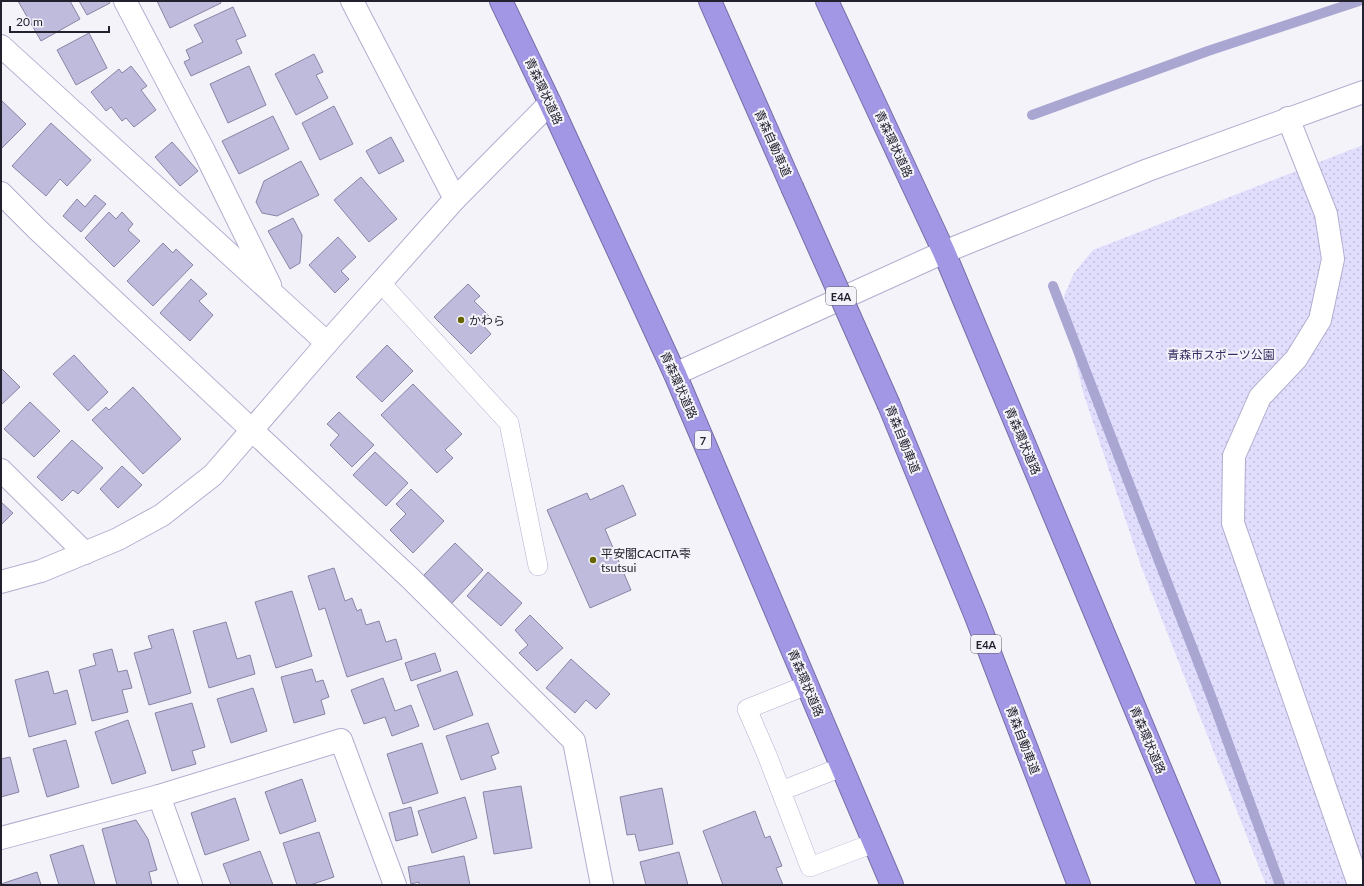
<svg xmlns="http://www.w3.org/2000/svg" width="1364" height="886" viewBox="0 0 1364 886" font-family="Lato,'Noto Sans JP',sans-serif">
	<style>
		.grass { fill: url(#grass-dots) }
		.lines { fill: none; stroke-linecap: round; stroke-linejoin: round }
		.stream { stroke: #aaa6d2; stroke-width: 10 }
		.building { fill: #bebbdd; stroke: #8885a5 }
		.lane-casing { stroke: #b1aecf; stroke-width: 20 }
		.street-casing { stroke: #b1aecf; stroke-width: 24 }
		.secondary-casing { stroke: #b1aecf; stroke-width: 24 }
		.highway-casing { stroke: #756ea5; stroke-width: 24 }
		.lane { stroke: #fff; stroke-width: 19 }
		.street { stroke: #fff; stroke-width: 22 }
		.secondary { stroke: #fff; stroke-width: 22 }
		.highway { stroke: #a197e5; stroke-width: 22 }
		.highway-bridge-casing { stroke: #756ea5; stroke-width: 24; stroke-linecap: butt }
		.highway-bridge { stroke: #a197e5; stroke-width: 22 }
		.poi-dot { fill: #666500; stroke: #f4f3fa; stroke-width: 1.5 }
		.labels { text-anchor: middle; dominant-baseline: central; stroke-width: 4; stroke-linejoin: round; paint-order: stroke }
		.shield { fill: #f4f3fa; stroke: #61606a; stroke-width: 1 }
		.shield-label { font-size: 11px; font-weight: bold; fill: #22212d }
		.street-label { font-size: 12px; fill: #22212d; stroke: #f4f3fa }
		.poi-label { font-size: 12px; fill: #22212d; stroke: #f4f3fa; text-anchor: start }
		.park-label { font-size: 12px; fill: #362c62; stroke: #f4f3fa }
	</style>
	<defs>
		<pattern id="grass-dots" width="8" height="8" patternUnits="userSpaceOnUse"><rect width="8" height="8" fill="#e0ddfd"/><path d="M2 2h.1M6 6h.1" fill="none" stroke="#c0bdd9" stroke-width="1.8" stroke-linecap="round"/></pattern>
	</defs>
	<rect width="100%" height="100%" fill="#f4f3fa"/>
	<polygon class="grass" points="1363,145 1363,885 1266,885 1141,566 1083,392 1068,328 1064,296 1074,273 1093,250"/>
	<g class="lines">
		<g class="stream">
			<polyline points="1032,115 1208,51 1359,1"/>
			<polyline points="1053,286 1211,696 1280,885"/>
		</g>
	</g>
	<g class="building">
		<polygon points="18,1 70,1 80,19 41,41"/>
		<polygon points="79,1 109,1 110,3 87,15"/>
		<polygon points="157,1 220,1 221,3 170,28"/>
		<polygon points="233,7 246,36 236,40 242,53 191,76 184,62 190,59 186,50 203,42 194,25"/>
		<polygon points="89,33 107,68 76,85 57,50"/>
		<polygon points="314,54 323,72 316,75 328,98 296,115 275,74"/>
		<polygon points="131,66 147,86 141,90 156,110 134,127 126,118 122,121 111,107 106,111 91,92 119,69 122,73"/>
		<polygon points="249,66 266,105 228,123 210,84"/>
		<polygon points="1,100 26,124 1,149"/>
		<polygon points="334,106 353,144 320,160 302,123"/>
		<polygon points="273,116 289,149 239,174 222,141"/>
		<polygon points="51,123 91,160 67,186 60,179 46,196 12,166"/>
		<polygon points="391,137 404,161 379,174 366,151"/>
		<polygon points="172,142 198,171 180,186 155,157"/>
		<polygon points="301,161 319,195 277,216 262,213 256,202 264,181"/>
		<polygon points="361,177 397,219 369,242 334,200"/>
		<polygon points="95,195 106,204 81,232 63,216 77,199 85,207"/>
		<polygon points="109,212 116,219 122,212 133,224 128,230 140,241 114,267 85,238"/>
		<polygon points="293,218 302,235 300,263 290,269 268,231"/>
		<polygon points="338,237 356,257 341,271 349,279 335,293 309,265"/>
		<polygon points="163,243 173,253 176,249 193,265 153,306 127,281"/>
		<polygon points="191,279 207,294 199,301 213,315 190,341 160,313"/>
		<polygon points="468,284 480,296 474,301 489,316 481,323 491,334 471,354 434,317"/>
		<polygon points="387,345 413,371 382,402 356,377"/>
		<polygon points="74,355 108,392 88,411 53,374"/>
		<polygon points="1,368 20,387 1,405"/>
		<polygon points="413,384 462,434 445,450 453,458 437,473 381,415"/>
		<polygon points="133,387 181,439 143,474 92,420 106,407 109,410"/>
		<polygon points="30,402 60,431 34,457 4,429"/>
		<polygon points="339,412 374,445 352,467 330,445 339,435 327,424"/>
		<polygon points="72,440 103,468 78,494 73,490 62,501 37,477"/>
		<polygon points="375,452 408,483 386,506 353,475"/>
		<polygon points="122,466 142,485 118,508 100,489"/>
		<polygon points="623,485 636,515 605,529 631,590 590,608 547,510 587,493 590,500"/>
		<polygon points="411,489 444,521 413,553 390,530 406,514 396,504"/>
		<polygon points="1,502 13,513 1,525"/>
		<polygon points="455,543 483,570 452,603 424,575"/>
		<polygon points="334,568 345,601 352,598 357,611 361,609 366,625 379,621 386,642 396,639 402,659 347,677 325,608 319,610 308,576"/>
		<polygon points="488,572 522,603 501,626 467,596"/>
		<polygon points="292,591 312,656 276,668 255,602"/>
		<polygon points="530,615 563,648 537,671 519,653 528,645 515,630"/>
		<polygon points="226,622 237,659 250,655 255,674 209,688 193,631"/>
		<polygon points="173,629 191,693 149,705 134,653 152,648 148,636"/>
		<polygon points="112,649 118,672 127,670 132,688 122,690 128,712 92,721 79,670 96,665 93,654"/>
		<polygon points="435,653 441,671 411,681 405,663"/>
		<polygon points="571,659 610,694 596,709 586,700 575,713 546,688"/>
		<polygon points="312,669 316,682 323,680 329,697 321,700 325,714 294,723 281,677"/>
		<polygon points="48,671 54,694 67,690 76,724 29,737 15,680"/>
		<polygon points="457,671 473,715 434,730 417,685"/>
		<polygon points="383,678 395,711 411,705 419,726 392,736 385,717 364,724 351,690"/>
		<polygon points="253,688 267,731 231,743 217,699"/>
		<polygon points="192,703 205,747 192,751 196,764 172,771 155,713"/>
		<polygon points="128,720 146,773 112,784 95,732"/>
		<polygon points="488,723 499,753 491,756 496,769 461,780 446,736"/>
		<polygon points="66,740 79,787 47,797 33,749"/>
		<polygon points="422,743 438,793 403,804 387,754"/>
		<polygon points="10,757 19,792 1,797 1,759"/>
		<polygon points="302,779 316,821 280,834 265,792"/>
		<polygon points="521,786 532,848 494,854 483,792"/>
		<polygon points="662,788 673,844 639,851 635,834 627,835 620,797"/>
		<polygon points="465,797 477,838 432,853 418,811"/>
		<polygon points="235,798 249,840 205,855 191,813"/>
		<polygon points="411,807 418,835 396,841 389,813"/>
		<polygon points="755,811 765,838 770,836 782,866 776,868 783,885 723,885 703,831"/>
		<polygon points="136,820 148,839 157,870 149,872 152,885 117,885 102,829"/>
		<polygon points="319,832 334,877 310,885 297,885 283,843"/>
		<polygon points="83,845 95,885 59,885 50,855"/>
		<polygon points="260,851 273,885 231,885 223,864"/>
		<polygon points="679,852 688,885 646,885 640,862"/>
		<polygon points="464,856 470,885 419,885 419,882 411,884 408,867"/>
		<polygon points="37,872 41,885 1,885 1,884"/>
	</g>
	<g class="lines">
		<g class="lane-casing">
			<g id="lane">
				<polyline points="381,283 509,423 538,566"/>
				<polyline points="807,685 747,709 767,755 810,867 874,843"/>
				<polyline points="781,791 842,767"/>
			</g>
		</g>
		<g class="street-casing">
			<g id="street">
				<polyline points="125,1 204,151 270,285"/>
				<polyline points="352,1 455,199"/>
				<polyline points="1,46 327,343"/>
				<polyline points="1288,118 1326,214 1333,259 1320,320 1296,359 1260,397 1234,456 1233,523 1359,885"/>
				<polyline points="1,193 37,229 410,578 574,741 602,885"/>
				<polyline points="1,470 85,553"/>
				<polyline points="159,796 191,885"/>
				<polyline points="1,838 159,796 341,740 395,885"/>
			</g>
		</g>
		<g class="secondary-casing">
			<g id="secondary">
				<polyline points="675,374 944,252 1148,170 1363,92"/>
				<polyline points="1,582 41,571 118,539 162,515 213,475 327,343 455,199 550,103"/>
			</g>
		</g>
		<g class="highway-casing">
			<g id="highway">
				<polyline points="501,1 550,103 675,374 892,885"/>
				<polyline points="710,1 792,187"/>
				<polyline points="827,1 944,252 1209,885"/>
				<polyline points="889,405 975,614 1079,885"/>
			</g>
		</g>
		<use href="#lane" class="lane"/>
		<use href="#street" class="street"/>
		<use href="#secondary" class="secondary"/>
		<use href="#highway" class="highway"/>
		<g class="highway-bridge-casing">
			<polyline id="highway-bridge" points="792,187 889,405"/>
		</g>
		<use href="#highway-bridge" class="highway-bridge"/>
	</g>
	<g class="poi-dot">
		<circle cx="461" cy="320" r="4"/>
		<circle cx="593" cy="560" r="4"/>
	</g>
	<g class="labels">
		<g class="shield">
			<rect x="826" y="287" width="30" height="18" rx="3"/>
			<rect x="695" y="431" width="16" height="18" rx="3"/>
			<rect x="971" y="635" width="30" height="18" rx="3"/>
		</g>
		<g class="shield-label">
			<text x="841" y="296">E4A</text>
			<text x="703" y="440">7</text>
			<text x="986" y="644">E4A</text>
		</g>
		<g class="street-label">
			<text transform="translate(544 91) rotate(65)">青森環状道路</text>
			<text transform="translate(773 143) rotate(66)">青森自動車道</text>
			<text transform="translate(894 144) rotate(65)">青森環状道路</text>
			<text transform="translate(679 385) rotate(66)">青森環状道路</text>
			<text transform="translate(903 439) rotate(68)">青森自動車道</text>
			<text transform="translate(1023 441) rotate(67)">青森環状道路</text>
			<text transform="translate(806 683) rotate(67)">青森環状道路</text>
			<text transform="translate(1023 740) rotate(69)">青森自動車道</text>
			<text transform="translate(1148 740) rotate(67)">青森環状道路</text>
		</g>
		<g class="poi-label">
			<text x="469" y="320">かわら</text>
			<text x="601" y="553">平安閣CACITA雫<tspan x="601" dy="14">tsutsui</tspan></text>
		</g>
		<g class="park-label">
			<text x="1221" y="354">青森市スポーツ公園</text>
		</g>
	</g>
	<rect width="1364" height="886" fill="none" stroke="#22212d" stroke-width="4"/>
	<path d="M10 26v6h99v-6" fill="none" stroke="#22212d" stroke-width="2"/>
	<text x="16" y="26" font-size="12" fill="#22212d" stroke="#f4f3fa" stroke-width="3" paint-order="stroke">20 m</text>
</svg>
